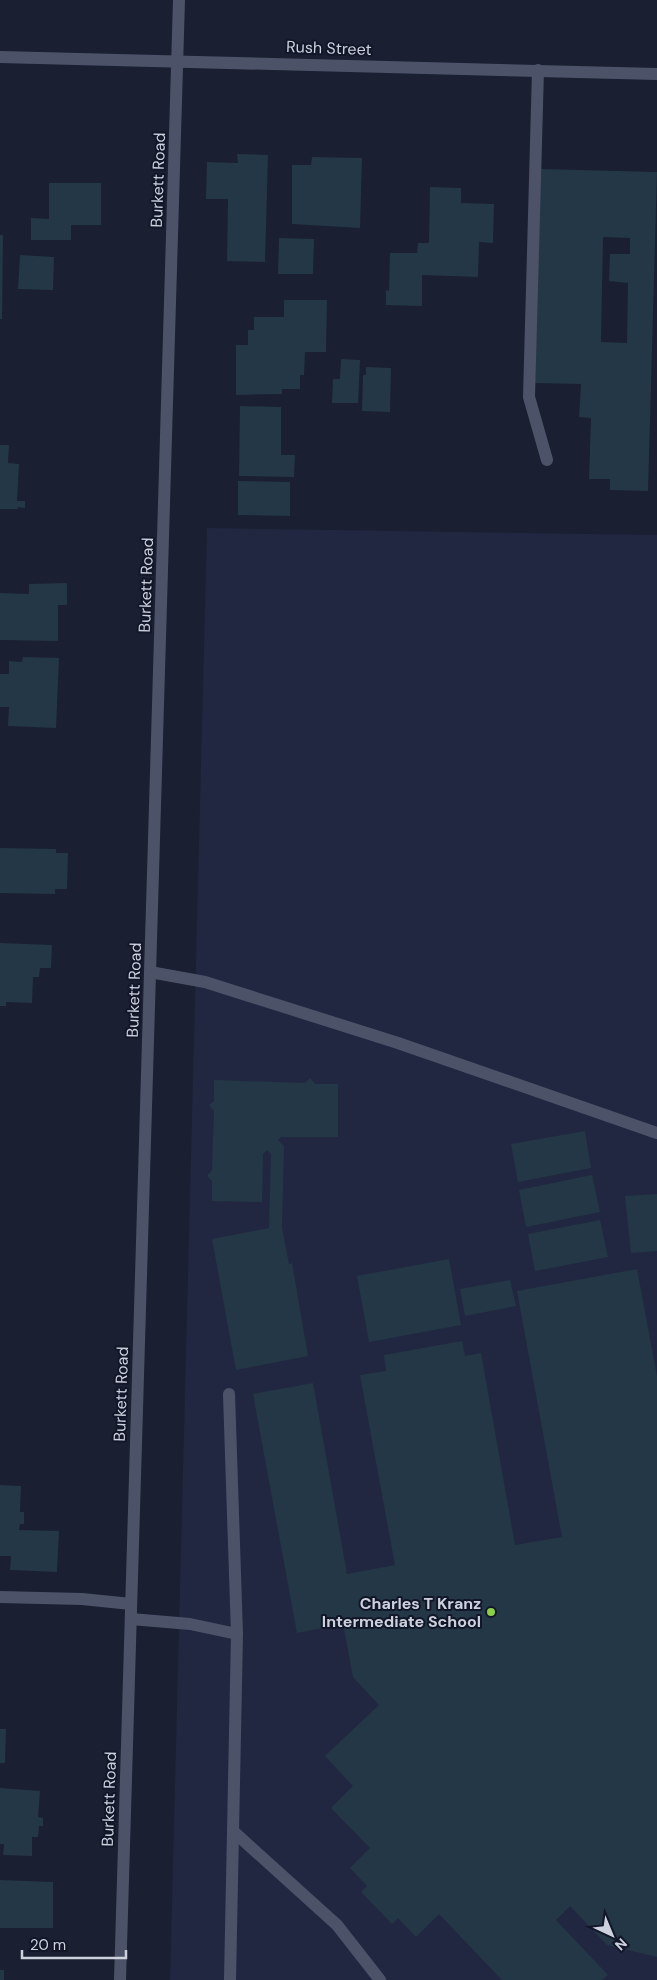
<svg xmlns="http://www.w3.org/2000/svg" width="657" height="1980" viewBox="0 0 657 1980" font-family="'DM Sans',sans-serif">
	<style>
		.built { fill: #212740 }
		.building { fill: #243746; fill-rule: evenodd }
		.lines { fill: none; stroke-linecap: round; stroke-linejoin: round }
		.service { stroke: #4c5369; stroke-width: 12 }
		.minor { stroke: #4c5369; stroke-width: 12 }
		.tertiary { stroke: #4c5369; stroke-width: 12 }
		.poi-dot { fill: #8cce45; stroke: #111628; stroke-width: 2 }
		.labels { text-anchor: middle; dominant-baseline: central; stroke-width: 4; stroke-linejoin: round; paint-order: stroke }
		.street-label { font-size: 16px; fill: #cdd1de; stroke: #111628 }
		.poi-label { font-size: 16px; font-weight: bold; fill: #cdd1de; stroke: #111628; text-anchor: end }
	</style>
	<rect width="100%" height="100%" fill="#1a1f32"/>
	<polygon class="built" points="207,528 657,535 657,1980 170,1980"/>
	<g class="building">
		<polygon points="237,154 268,155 265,262 227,261 228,199 206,199 207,162 238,163"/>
		<polygon points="312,157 362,158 360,228 292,224 292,165 311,165"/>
		<path d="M540,169L657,172L648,491L610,490V479H589L591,418L579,417L581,384L535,383ZM603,237L630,238V254H610L609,281L628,283L627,343L601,342Z"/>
		<polygon points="49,183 101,183 101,225 71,225 71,240 31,240 31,218 49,219"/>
		<polygon points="430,187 461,188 461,203 494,204 493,243 479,242 478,277 422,275 422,306 386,305 386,290 389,291 390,253 417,253 418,243 429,243"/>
		<polygon points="0,235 3,235 2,319 0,319"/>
		<polygon points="279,238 314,239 313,274 278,274"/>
		<polygon points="20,255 54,257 53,290 18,289"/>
		<polygon points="284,300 327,300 326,352 305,352 304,375 300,375 300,389 282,389 282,394 236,395 236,345 248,345 248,330 254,330 254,317 284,317"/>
		<polygon points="341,359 360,360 358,403 332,403 333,379 340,379"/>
		<polygon points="366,367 391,368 390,412 362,411 363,375 366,375"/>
		<polygon points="240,406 281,407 281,455 295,455 294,477 239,476"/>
		<polygon points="0,445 9,445 8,463 19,464 17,501 25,501 25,508 18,507 18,509 0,509"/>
		<polygon points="238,481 290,482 290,516 238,515"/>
		<polygon points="67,583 67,605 58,605 58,641 0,640 0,593 29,594 29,584"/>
		<polygon points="23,657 59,658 56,728 8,726 9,707 0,707 0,674 9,674 9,661 22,662"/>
		<polygon points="0,848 56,849 56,853 68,853 67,889 55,889 55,894 0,893"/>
		<polygon points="0,943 52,945 51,968 40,968 39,977 33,977 32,1003 6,1002 6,1006 0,1006"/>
		<polygon points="310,1078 315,1084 338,1084 338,1137 281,1137 278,1140 284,1146 282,1228 289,1264 292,1263 308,1356 236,1370 212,1239 269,1228 271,1154 267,1150 263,1154 262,1202 212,1201 212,1181 207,1176 212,1170 214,1111 209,1105 214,1101 214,1080 305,1083"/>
		<polygon points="585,1131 591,1168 518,1182 511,1144"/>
		<polygon points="592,1175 600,1212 526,1227 519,1190"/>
		<polygon points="657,1194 657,1251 631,1253 625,1196"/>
		<polygon points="600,1220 608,1257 535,1271 528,1234"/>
		<polygon points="449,1259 461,1325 369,1342 357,1276"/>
		<polygon points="637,1269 657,1376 657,1957 607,1945 570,1906 556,1920 608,1975 602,1980 502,1980 439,1914 416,1937 398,1918 392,1924 361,1892 367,1886 350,1868 370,1848 331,1808 353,1786 325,1756 379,1705 353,1677 343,1624 297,1633 253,1394 313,1383 347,1574 395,1565 360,1375 386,1371 384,1355 462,1341 465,1356 481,1353 515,1545 562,1537 517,1291"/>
		<polygon points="510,1280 516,1306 465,1316 460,1289"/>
		<polygon points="0,1485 21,1486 20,1512 24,1512 24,1524 20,1524 19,1530 59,1531 57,1572 10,1570 11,1556 0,1556"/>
		<polygon points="0,1729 6,1729 5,1763 0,1763"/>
		<polygon points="0,1788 40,1791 38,1817 43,1818 43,1826 39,1826 38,1837 32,1837 32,1856 3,1855 4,1844 0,1844"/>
		<polygon points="0,1880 53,1882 53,1928 0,1928"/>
		<rect x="0" y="1970" width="4" height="10"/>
	</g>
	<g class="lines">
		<g class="service">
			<polyline points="538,70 529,397 547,460"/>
			<polyline points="150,972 205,982 398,1043 657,1133"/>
			<polyline points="229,1394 237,1634"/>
			<polyline points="0,1597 82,1599 131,1604"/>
			<polyline points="131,1619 190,1624 237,1634 230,1980"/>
			<polyline points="233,1831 337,1925 380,1980"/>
		</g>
		<polyline class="minor" points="120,1980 179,0"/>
		<polyline class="tertiary" points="0,57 657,74"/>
	</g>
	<circle class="poi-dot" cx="491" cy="1612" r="5"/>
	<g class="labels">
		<g class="street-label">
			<text transform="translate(329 48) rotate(2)">Rush Street</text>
			<text transform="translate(158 180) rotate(-88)">Burkett Road</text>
			<text transform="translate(146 585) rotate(-88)">Burkett Road</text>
			<text transform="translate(134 990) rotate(-88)">Burkett Road</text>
			<text transform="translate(121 1394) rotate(-88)">Burkett Road</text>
			<text transform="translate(109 1799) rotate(-88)">Burkett Road</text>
		</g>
		<g class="poi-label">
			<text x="481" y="1603">Charles T Kranz<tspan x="481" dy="18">Intermediate School</tspan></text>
		</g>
	</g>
	<g transform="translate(612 1935) rotate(136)" stroke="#111628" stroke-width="4" paint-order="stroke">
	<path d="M0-4L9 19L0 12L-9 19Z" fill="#cdd1de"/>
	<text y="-8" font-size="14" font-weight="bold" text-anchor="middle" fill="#cdd1de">N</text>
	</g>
	<path d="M22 1950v8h104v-8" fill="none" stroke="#cdd1de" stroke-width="2.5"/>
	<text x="30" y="1950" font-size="15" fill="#cdd1de" stroke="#111628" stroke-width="4" paint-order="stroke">20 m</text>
</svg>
